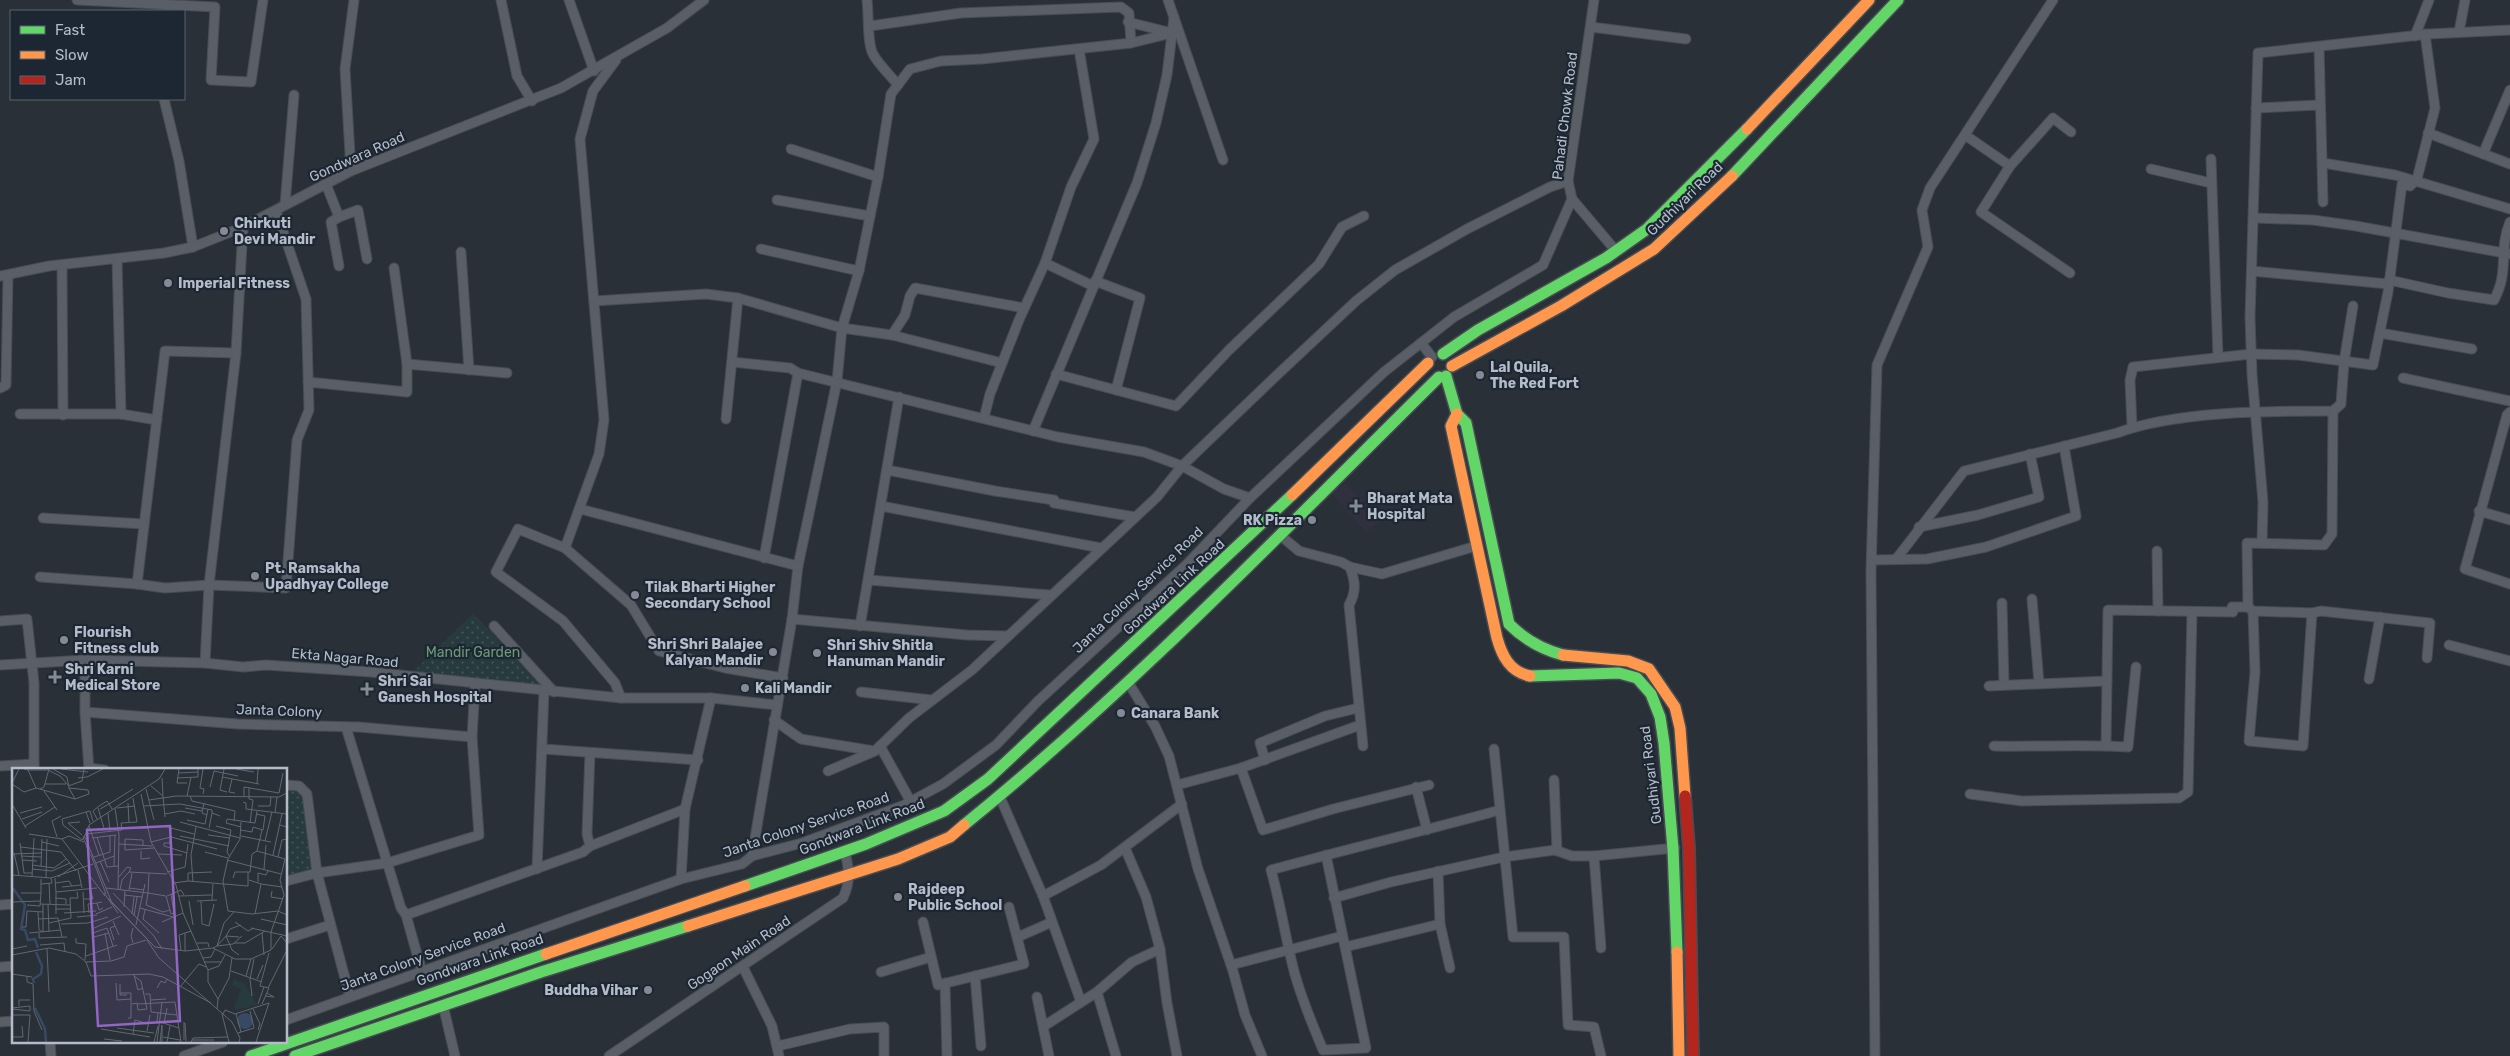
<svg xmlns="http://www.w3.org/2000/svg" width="2510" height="1056" viewBox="0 0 2510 1056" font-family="Rubik,sans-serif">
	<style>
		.medical { fill: #31303e }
		.green { fill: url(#green-dots) }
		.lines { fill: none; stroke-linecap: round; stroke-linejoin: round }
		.street-casing { stroke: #484c53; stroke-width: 11 }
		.fast-casing { stroke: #484c53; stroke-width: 14 }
		.slow-casing { stroke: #484c53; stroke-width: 14 }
		.jam-casing { stroke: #484c53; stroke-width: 14 }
		.street { stroke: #5a5e66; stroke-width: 9 }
		.fast { stroke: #63d668; stroke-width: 11 }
		.slow { stroke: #ff974d; stroke-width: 11 }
		.jam { stroke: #b3261e; stroke-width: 11 }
		.poi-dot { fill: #848b96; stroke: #1d2633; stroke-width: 2 }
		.labels { text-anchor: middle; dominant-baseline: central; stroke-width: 4.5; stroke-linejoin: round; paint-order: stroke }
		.street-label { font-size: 14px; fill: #b4bcc9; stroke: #1d2633 }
		.poi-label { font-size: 14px; font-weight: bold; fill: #b4bcc9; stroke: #1d2633; text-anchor: start }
		.park-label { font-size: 14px; fill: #6b9a76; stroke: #1d2633 }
		.inset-river { fill: none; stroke: #384963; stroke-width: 2.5 }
		.inset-road { fill: none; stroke: #616872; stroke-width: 1 }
		.view { fill: #9266c3; fill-opacity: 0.15; stroke: #9266c3; stroke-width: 2.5 }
		.inset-edge { fill: none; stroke: #b4bcc9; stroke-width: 2.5 }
	</style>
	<defs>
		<pattern id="green-dots" width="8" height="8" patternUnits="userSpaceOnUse" patternTransform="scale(1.25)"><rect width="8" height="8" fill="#273a3e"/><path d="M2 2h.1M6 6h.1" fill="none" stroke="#445559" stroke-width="1.8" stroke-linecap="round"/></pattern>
	</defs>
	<rect width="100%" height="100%" fill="#2a3038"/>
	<polygon class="medical" points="1345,483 1382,520 1366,532 1331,493"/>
	<g class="green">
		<polygon points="473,614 545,688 412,673"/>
		<polygon points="286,785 307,794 317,873 286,881"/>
	</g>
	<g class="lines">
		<g class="street-casing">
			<g id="street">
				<polyline points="77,0 215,7 211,80 251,82 263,0"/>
				<polyline points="501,0 517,76 532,101"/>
				<polyline points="569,0 594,71"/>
				<path d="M867,0C869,15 867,43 873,54C879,65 890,75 898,85"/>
				<polyline points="1168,0 1223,160"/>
				<polyline points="870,26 961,13 1121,7 1129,13 1131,43"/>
				<polyline points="1591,27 1686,39"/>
				<polyline points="2459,32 2465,0"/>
				<polyline points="2415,36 2429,0"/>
				<polyline points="2319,47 2323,202"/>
				<polyline points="164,99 179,161 193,247"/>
				<polyline points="2256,108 2319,105"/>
				<polyline points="2428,133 2510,164"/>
				<polyline points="1965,135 2010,166 1981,212 2070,273"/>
				<polyline points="791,149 878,177"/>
				<polyline points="2483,154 2510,90"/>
				<polyline points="2211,159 2218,357"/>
				<polyline points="2323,163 2395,175 2510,209"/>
				<polyline points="2010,166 2053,118 2071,132"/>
				<polyline points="2151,169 2211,183"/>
				<polyline points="351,171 345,69 354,0"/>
				<polyline points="326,184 339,217 358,210 367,259"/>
				<polyline points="1572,199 1616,251"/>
				<polyline points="777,200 870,216"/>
				<polyline points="285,205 294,95"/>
				<polyline points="339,217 331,222 339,266"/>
				<polyline points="2254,218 2313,220 2356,226 2510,254"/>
				<polyline points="761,249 859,271"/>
				<polyline points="461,252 469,370"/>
				<polyline points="117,259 121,414"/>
				<polyline points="1045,263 1093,286"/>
				<polyline points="62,266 63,415"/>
				<polyline points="2252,271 2388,284"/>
				<polyline points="0,276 49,266 164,253 193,247 243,227 351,171 561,88 667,28 704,0"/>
				<path d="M2389,280L2448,293L2494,300C2510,271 2498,250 2510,222"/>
				<polyline points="1095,281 1140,298 1116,390"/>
				<polyline points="594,301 706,294 738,298 842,328 837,381 798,566 792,619 752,856"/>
				<polyline points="2380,333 2472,349"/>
				<polyline points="892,335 905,315 910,296 915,288 1024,308"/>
				<polyline points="1421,343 1432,357"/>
				<polyline points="236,353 165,351 137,584 165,588 209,585 286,588 297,440 309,410 306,299 276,211"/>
				<polyline points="732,362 790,368 798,373 1058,437 1144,452 1182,466 1224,489 1250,498"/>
				<polyline points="1002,363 892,335 842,328 859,271 878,177 891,94 910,69 941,61 982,59 1131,43 1172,33 1128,22"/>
				<polyline points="407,364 507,373"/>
				<polyline points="1056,374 1176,406 1229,350 1319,264 1342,227 1364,216"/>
				<polyline points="2403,378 2510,401"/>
				<polyline points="308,382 407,392 407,364 394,268"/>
				<polyline points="0,388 6,385 8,275"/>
				<polyline points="2510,412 2507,415 2465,569 2510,584"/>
				<polyline points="20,414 121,414 157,420"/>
				<polyline points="984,418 990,394 1019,320 1045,263 1071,187 1094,139 1079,49"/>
				<polyline points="726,419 738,298"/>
				<polyline points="2132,427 2130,380 2133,367 2251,354 2298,355 2373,365 2388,292 2402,184 2410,186 2417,179 2435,108 2425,34"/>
				<polyline points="1033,431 1137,183 1156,123 1167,75 1174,17"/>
				<polyline points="887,470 995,491 1054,500 1054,503 1135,517"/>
				<polyline points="881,506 1101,548"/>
				<polyline points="580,509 798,566"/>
				<polyline points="2479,511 2510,520"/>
				<polyline points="43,518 144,524"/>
				<polyline points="1919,527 1978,515 2039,497 2030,454"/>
				<polyline points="1280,535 1299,551 1341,562 1350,567 1382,574 1476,546"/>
				<polyline points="2262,543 2263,502 2252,374 2250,318 2258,53 2429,34 2510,30"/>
				<polyline points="565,548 599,454 604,420 580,139 593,91 616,60"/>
				<polyline points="2157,551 2158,611"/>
				<polyline points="764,558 798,373"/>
				<path d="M1897,558L1964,471L2117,433C2176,411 2269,411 2333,411L2341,404L2344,362L2353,306"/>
				<polyline points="1872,560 1927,559 1986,547 2076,516 2064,446"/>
				<path d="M1350,567C1355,581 1357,591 1349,605L1363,746"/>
				<polyline points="40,577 137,584"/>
				<polyline points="869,580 1050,595"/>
				<polyline points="2032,599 2039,683"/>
				<polyline points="2002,603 2004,685"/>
				<polyline points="2248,607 2247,543 2324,545 2332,534 2333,411"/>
				<polyline points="2253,611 2255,672 2249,741 2303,746 2312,613"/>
				<polyline points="792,619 967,635 1008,636"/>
				<polyline points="0,621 27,619 34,683 34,770"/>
				<polyline points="494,626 554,692"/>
				<polyline points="860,626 899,397"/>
				<polyline points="2449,645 2510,661"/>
				<polyline points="85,660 85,712 89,770"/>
				<polyline points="205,663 209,585 236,353 243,227"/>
				<polyline points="0,665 85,660 205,663 243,667 266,665 371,672 621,698 711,698 777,705"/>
				<polyline points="2369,679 2380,617"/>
				<polyline points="1128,682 1155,726 1169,756 1198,869 1233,971 1245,1015 1262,1056"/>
				<polyline points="1989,686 2107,681"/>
				<polyline points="861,692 932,700"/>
				<polyline points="621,698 615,683 563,621 496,572 518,529 565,548 631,605 659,651 725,668 783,678"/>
				<polyline points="85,712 238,724 359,727 472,737"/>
				<polyline points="774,720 801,739 874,751"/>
				<polyline points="346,727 401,908 406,915 422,972"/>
				<polyline points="880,746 911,802"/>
				<path d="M1994,746C2039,747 2084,744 2128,747L2136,667"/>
				<polyline points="2106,746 2108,610 2233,612 2232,607 2248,607 2253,611 2312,613 2321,611 2430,623 2427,658"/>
				<polyline points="543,749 698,760"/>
				<polyline points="1494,749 1513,937 1564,937 1568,1025 1594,1027 1601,1056"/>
				<polyline points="590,753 587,834 590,846"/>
				<polyline points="1265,760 1260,743 1325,716 1358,708"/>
				<polyline points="0,766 34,764"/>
				<polyline points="89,768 105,770"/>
				<polyline points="1241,768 1263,830 1333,809 1429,785"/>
				<polyline points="828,771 875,751 909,718 972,670 1157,497 1182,466 1276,376 1356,301 1395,270 1467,229 1550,187 1568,181"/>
				<polyline points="1554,780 1557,851"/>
				<polyline points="286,785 299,786 307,794 317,873 350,997"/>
				<polyline points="1177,785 1241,768 1360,725"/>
				<polyline points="1416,787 1427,830"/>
				<polyline points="1970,794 2022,801 2179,798 2188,792 2192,612"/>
				<polyline points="1000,797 1043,896 1081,1002"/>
				<polyline points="1125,848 1146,897 1160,949 1167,1003 1177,1056"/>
				<path d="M1326,855L1366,1048L1323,1050C1312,1023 1300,996 1293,967C1285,935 1280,902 1271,870C1347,849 1424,831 1500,810"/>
				<polyline points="1594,856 1601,948"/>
				<polyline points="537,869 544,691"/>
				<polyline points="1438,871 1440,924 1450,968"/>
				<polyline points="681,879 685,809 711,698"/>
				<polyline points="286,881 317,873 387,863 479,835 472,737 475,685"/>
				<polyline points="1043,896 1101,865 1182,804"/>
				<polyline points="1334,898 1391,882 1504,857 1555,850 1572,856 1594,856 1675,848"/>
				<polyline points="0,905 14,904"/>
				<polyline points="406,915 583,852 590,846 685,809"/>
				<polyline points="923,922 938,985 1024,964 1009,907"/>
				<polyline points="1018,937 1052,922"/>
				<polyline points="286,939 330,925"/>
				<polyline points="1345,947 1440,924"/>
				<polyline points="1231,965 1342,936"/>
				<polyline points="0,967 14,966"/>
				<polyline points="743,967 772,1026 779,1056"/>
				<polyline points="881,972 931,957"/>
				<polyline points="975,976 981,1046"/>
				<polyline points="945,983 947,1056"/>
				<polyline points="1097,992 1116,1056"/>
				<polyline points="1037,997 1049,1056"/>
				<polyline points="443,1005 455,1056"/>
				<polyline points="286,1020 681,879 742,864 752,856 802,843 902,806 943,784 996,745 1038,701 1187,564 1250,498 1384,372 1454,317 1543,265 1572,199 1568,181 1594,0"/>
				<polyline points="0,1022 14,1021"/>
				<polyline points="1044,1026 1097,992 1132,962 1160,949"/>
				<polyline points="50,1042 51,1056"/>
				<polyline points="778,1046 850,1029 884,1027 884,1056"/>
				<polyline points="184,1056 223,1042"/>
				<path d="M609,1056L843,898C851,881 849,869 845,852"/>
				<polyline points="1875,1056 1871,571 1877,365 1928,247 1922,210 1930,188 2053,0"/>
			</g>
		</g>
		<g class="fast-casing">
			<g id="fast">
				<polyline points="1732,176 1898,0"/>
				<polyline points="1443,354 1478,330 1606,258 1647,229 1747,129"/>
				<path d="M1446,376L1457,414L1466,423L1509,624C1525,640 1541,649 1563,655"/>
				<polyline points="1530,676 1619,673 1637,678 1651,694 1660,717 1664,743 1673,849 1677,952"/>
				<path d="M964,825C1133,688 1284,530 1439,377"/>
				<polyline points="745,886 866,844 944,811 988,779 1292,495"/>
				<polyline points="251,1056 546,954"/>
				<polyline points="295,1056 541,972 688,926"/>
			</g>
		</g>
		<g class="slow-casing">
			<g id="slow">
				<polyline points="1747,129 1869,0"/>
				<polyline points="1452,366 1561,306 1654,249 1732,176"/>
				<path d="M1457,414L1451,426L1497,638C1502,656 1510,672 1530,676"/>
				<polyline points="1292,495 1428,363"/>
				<polyline points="1563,655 1628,661 1649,669 1675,707 1680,728 1685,796"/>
				<polyline points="688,926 898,859 950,837 964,825"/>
				<polyline points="1677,952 1679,1056"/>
				<polyline points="546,954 745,886"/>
			</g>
		</g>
		<g class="jam-casing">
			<polyline id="jam" points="1685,796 1689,848 1693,1056"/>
		</g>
		<use href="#street" class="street"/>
		<use href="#fast" class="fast"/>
		<use href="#slow" class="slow"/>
		<use href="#jam" class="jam"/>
	</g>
	<g class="poi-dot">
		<circle cx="224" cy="231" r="5"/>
		<circle cx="168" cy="283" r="5"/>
		<circle cx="1480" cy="375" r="5"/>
		<path d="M1353.5 498.5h5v5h5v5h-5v5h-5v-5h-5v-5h5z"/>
		<circle cx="1312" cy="520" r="5"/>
		<circle cx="255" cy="576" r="5"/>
		<circle cx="635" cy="595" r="5"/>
		<circle cx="64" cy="640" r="5"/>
		<circle cx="773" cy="652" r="5"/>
		<circle cx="817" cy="653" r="5"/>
		<path d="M52.5 669.5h5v5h5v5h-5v5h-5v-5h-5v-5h5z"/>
		<circle cx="745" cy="688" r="5"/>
		<path d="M364.5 681.5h5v5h5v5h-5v5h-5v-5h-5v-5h5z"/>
		<circle cx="1121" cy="713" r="5"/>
		<circle cx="898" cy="897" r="5"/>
		<circle cx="648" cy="990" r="5"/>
	</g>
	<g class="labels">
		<g class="street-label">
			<text transform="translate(1565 116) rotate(-83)">Pahadi Chowk Road</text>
			<text transform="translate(357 157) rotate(-24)">Gondwara Road</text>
			<text transform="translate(1685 199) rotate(-44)">Gudhiyari Road</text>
			<text transform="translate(1174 587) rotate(-43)">Gondwara Link Road</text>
			<text transform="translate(1138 590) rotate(-44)">Janta Colony Service Road</text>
			<text transform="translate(345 658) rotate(5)">Ekta Nagar Road</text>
			<text transform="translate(279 711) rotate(2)">Janta Colony</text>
			<text transform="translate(1651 775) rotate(-97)">Gudhiyari Road</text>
			<text transform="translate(806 825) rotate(-19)">Janta Colony Service Road</text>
			<text transform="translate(862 827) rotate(-21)">Gondwara Link Road</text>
			<text transform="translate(739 953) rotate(-34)">Gogaon Main Road</text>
			<text transform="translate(423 957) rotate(-20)">Janta Colony Service Road</text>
			<text transform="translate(480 960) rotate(-19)">Gondwara Link Road</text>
		</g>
		<g class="poi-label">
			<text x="234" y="223">Chirkuti<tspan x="234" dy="16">Devi Mandir</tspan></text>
			<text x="178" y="283">Imperial Fitness</text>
			<text x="1490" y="367">Lal Quila,<tspan x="1490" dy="16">The Red Fort</tspan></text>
			<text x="1367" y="498">Bharat Mata<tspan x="1367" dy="16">Hospital</tspan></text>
			<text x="1302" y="520" text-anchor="end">RK Pizza</text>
			<text x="265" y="568">Pt. Ramsakha<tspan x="265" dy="16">Upadhyay College</tspan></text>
			<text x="645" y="587">Tilak Bharti Higher<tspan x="645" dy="16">Secondary School</tspan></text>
			<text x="74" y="632">Flourish<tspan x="74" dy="16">Fitness club</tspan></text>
			<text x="763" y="644" text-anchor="end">Shri Shri Balajee<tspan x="763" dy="16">Kalyan Mandir</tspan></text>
			<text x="827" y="645">Shri Shiv Shitla<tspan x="827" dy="16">Hanuman Mandir</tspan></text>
			<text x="65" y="669">Shri Karni<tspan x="65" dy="16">Medical Store</tspan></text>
			<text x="378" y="681">Shri Sai<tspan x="378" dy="16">Ganesh Hospital</tspan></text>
			<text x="755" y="688">Kali Mandir</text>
			<text x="1131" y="713">Canara Bank</text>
			<text x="908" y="889">Rajdeep<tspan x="908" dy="16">Public School</tspan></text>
			<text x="638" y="990" text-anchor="end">Buddha Vihar</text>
		</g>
		<g class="park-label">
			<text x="473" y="652">Mandir Garden</text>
		</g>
	</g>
	<g transform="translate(12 768)">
		<rect width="275" height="275" fill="#2a3038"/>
		<path d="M222,211L233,216L245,237L224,242L222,238L229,221L220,217Z" fill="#273a3e"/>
		<path d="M225 253a8 8 0 1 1 16 0a8 8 0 1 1-16 0Z" fill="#384963"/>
		<path class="inset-river" d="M0,119L13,137L9,161L13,162L16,172L23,171L26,180M22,215L21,211L29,206L30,198L24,184M23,240L33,261L34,274"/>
		<path class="inset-road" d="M12,1L16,2L24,20M41,1L55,9L57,20L63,31L77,26L76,22L57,20M49,1L76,4M167,1L165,15H175M212,1L208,22L215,24M224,1L242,4M16,2H36L48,8L56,17M166,5L186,4M210,9L247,16M66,10L75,9L91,1M150,10L151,27M165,10L186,9V1M220,11L217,24L223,25M0,15L7,1M0,16L12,24L24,20L63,31M33,16H54M245,16L246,1M56,18L70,13L72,1M139,18L151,28L153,49M198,19L202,3L226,8M237,19V31L241,32L238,55M28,21L32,19L37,1M134,21L142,52M32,23L45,42M129,26L139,74L164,117L171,145L196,202V214L206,231L205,241M191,26L192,21L188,20L191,1M175,28L179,9M178,28L180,33L223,43L222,53M232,28V19L267,25L271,5M137,32L164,28L267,29L275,25M231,34L234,35V41L275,46M116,35L117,55M192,35L190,45L195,47M0,36L14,60M131,38L168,36L200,42V45M246,38H258L259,29M86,40L92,60M103,40L107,67L106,121M105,40L123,38M173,40L190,43M88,41L97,36L100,41M74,44L50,51L51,57L70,72L74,66L110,62L109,55L125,54L121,30M8,45L30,39M96,45L98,63M263,45L265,29M153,46L169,43L183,46M10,51L30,44M85,51L81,43L87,38L95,33L97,36L121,21M175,52L193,56L196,41M68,54L56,55L70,67M168,54L228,70M229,54L228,71L216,91L211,113L216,143L240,146L266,143L275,147M78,55L74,44L78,43L81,53M268,57L275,59V71M13,58L43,39M77,58L87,87M204,58L219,62L215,84L218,89M229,59L214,55L215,51L243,55L245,43M109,60H136M197,60L200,45L208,48M229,62L240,64L241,59L251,62L253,48L244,46M17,66L50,71L93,128M196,67L218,70M168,68L217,78M229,68L259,74M45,69L40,53L49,48M71,69H73L100,135L143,179L173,183L201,180L223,191H239L259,182V164L272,127L268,112L273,91L245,83L250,62M71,69L78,87M85,69L95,99L106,98M72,70L77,57L147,11L153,1M80,70L104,67M50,71L57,68L72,74M253,73L260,44M30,74L47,78M139,74L159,69L205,81M8,75L12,105H20M107,76L140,78M131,78V72L113,71V82L142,80M9,79L49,84L64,103M129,83V91L138,90M193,84L216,90M2,85L7,107M175,85L152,78V75H158L159,60L182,66M0,86L29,85M146,86L170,87M79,87L94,126M261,87L270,46M9,88L29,89M82,89L98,84V68M266,89L270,72L275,71M10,92L25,93M215,92L269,106M88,93L97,114M84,95L102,88M20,97L42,100M29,98L30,71M102,98L103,67M42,100L54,91M20,101L40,103L58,95M252,101L254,77M66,102L70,120M117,104L155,106M155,104L173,99L176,76M0,107L39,110L81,96M20,109L22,70M46,109L66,95M107,109L115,99L119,100L117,104M34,110L35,71M43,110L44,124L85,120M221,110L223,104H238L240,86L245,83M237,112L249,116L243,146M176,113V105L200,104M181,114L179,87L184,59M246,114V105L254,107L256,103M37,115L38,136M44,115L57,113L60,118M162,115L176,113L236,118V104M29,116L40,115L39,110M249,116L270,119M50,119L69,117M94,120L136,125L137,105M117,120L132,122M108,122L110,112L117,104M117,122L120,105M260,123L259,129L271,131M44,124V146M71,124L72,145M9,125H29V111M92,125L106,145M101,125L142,168L150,181M112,127L130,129M155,128L169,122L172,127M167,128L200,127M43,130L54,131V136M71,131H81L79,123M97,131L135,171M200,132L201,116M177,133L181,157M185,133L205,132M189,133L190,156L197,158L202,136M0,134L28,133M90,134L85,135L87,142L91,140M28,136L58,137M31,136V164M36,136L37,164M15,137L28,138L29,125M134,137L136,125L154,128L159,146M134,137L151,144L158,142M112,139L113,122M128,140L161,149M43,141H59M133,142L131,151L147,165M26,144L27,162L31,164M52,145L84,143M77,145L76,136L85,135M84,146L100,139M120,146L122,129M159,146L162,145L159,126M122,148L125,129M65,149L85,147M26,151L46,150L50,169M249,151L275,157M101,153L107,167M150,154L171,145M223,154L236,163L242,160M37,155L59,150L58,130H66L65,124M49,156L76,155L96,149M124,157L133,116M10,159H14L15,143L31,144M239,160L275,168M80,161L109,148M17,165L49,162M27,165V170L55,169M93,165L98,192M97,165L82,169L81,165L95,160L101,178M250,165L252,187M64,170V175L74,176L73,192M102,172L98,160L103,158M135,172L147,190L220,254L228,270L227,274M121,175L119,168L121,160M185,175H196L197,179M222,175H233L253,163M28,177L52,175L53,184M205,178L221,176L230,168M205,178L214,168L227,169M201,180L205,178L212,155L222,144M0,181L15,178M35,181L37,224M260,181L269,168L275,175M169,182L167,167L179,163M173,183V165M0,187L37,180L64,186L74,194L99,193L112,189L115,178L134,172M227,187L220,182L214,168L218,161L229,157M74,188L105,177M191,190L199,189L203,181M74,194L79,208L137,206L151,209L199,235M192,194H209M196,202L207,198L213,187M219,203L250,214M0,206L20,209M122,207L126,222L131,220M15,208V214L21,216L22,243L30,262M122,208L129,213L135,241M234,208L239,191M245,211L251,197M104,215L105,232L119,231M108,216V227H115M168,219L187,196L194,199M145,220L149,213L153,215L155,211M256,220L275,182M108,225H119V250H116M133,226H138L139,244L165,247M240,228L238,211L242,191M253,228L262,229L255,225M206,231L217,210L220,190M139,232L154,231M120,236L125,235L126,242L135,241M125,236L163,234L169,274M246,236L252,219M250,236L257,220L248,218L257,185M7,238V232H18M0,240L18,238V243L0,241M241,241L248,256L246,262M146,245L145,253L167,260M210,246L217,274M211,246L213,242L223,246L257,235L244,274M224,246L229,264M0,247H18L16,274M172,254V272M152,255L155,240M173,255L174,273M105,260L142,265M89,261L138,269M135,263L138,247M226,265L242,260L238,243M121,266L123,252L137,256M0,269H11L10,258M151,269L168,272M92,271L110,273M180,272H202M142,274L146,258M145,274L150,234M148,274L150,257V274M155,274L158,258M179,274L181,270L216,269"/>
		<path class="view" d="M158,58L168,253L86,258L75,62Z"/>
		<rect width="275" height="275" class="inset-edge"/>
	</g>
	<rect x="10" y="10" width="175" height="90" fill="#1d2633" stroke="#59626f"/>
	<rect x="20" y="26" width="25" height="8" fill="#63d668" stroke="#59626f"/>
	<text x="55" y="35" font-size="15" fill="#b4bcc9">Fast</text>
	<rect x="20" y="51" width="25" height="8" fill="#ff974d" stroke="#59626f"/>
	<text x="55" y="60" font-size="15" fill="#b4bcc9">Slow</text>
	<rect x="20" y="76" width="25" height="8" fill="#b3261e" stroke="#59626f"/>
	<text x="55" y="85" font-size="15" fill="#b4bcc9">Jam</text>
</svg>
